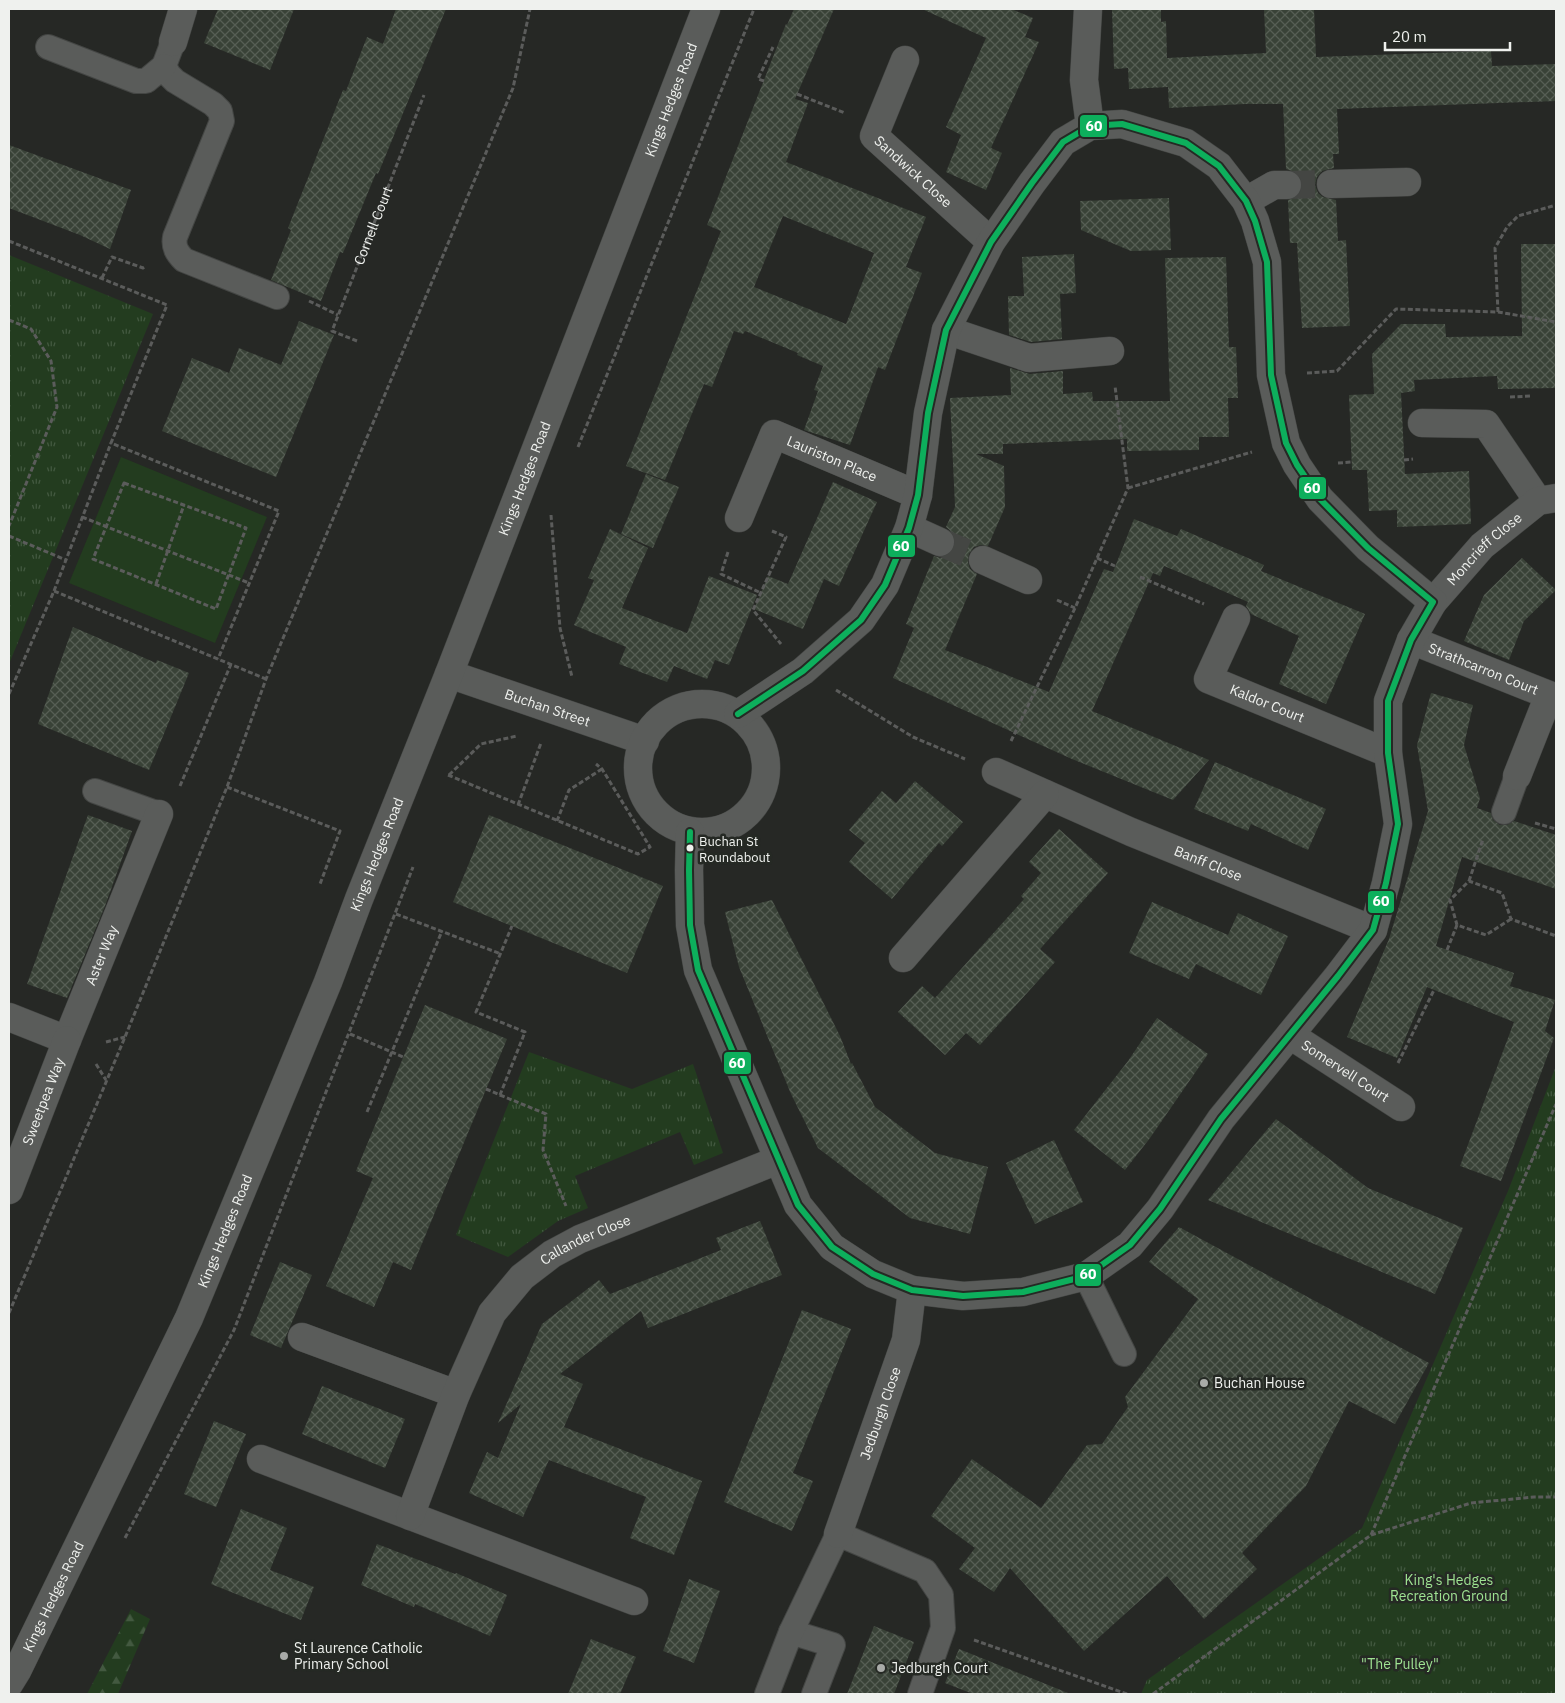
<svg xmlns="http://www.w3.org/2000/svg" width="1565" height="1703" viewBox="0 0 1565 1703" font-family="'IBM Plex Sans',sans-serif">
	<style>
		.grass { fill: url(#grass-tufts) }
		.forest { fill: url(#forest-firs) }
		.garden { fill: #233c1f }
		.building { fill: url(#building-cross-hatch); fill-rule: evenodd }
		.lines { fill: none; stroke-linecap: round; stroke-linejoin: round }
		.minor-tunnel { stroke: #444643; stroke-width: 28; stroke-dasharray: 28 14; stroke-linecap: butt }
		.service-casing { stroke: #444644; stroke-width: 26 }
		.minor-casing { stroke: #444644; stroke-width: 29 }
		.tertiary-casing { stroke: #444644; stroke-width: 29 }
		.path { stroke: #5b5c5b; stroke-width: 3; stroke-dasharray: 5 2.5; stroke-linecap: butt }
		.service { stroke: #5a5c5a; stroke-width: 24 }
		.minor { stroke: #5a5c5a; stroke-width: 28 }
		.tertiary { stroke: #5a5c5a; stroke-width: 28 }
		.bus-1-casing { stroke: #252924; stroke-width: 10 }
		.bus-1 { stroke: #0daf5c; stroke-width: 6 }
		.bus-dot { fill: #eff1ee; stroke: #252924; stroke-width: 2 }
		.poi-dot { fill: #a9aba8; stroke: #252924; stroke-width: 2 }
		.labels { text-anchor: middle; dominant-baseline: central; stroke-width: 5; stroke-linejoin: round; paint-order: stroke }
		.bus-label { font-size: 13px; fill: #eff1ee; stroke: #252924; text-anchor: start }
		.street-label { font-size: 14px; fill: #eff1ee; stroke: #252924 }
		.poi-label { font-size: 14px; fill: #eff1ee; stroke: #252924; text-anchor: start }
		.park-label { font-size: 14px; fill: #9fe392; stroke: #252924 }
		.line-badge { stroke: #252924; stroke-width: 2 }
		.badge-label { font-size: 14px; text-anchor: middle; font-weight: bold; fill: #fff }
	</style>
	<defs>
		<pattern id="grass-tufts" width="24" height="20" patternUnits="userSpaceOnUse" patternTransform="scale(1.25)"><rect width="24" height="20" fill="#233c1f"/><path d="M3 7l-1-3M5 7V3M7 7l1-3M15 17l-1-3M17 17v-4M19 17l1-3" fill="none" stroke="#435940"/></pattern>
		<pattern id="forest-firs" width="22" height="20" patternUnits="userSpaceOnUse" patternTransform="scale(1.25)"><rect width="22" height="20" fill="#233c1f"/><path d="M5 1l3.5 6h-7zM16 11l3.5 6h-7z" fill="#435940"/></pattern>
		<pattern id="building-cross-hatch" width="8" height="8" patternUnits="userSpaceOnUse" patternTransform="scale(1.25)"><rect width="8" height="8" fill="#394237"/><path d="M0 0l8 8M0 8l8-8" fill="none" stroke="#565e54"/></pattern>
	</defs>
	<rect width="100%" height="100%" fill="#262825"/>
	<g class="grass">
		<polygon points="9,255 153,314 9,664"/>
		<polygon points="529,1052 632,1089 693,1064 723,1153 694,1165 680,1132 575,1176 588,1208 558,1221 508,1257 456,1235"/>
		<polygon points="1556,1066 1556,1694 1141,1694 1147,1680 1362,1528 1508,1191"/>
	</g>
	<polygon class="forest" points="131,1609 150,1619 118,1694 87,1694"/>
	<polygon class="garden" points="121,457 267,517 215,643 69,583"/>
	<g class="building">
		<polygon points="218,9 294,9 270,70 204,43"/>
		<polygon points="396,9 446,9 378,174 376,173 343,253 340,252 321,301 271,280 291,230 288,228 343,90 346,91 367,37 383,44"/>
		<path d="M794,9H834L795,99L808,103L786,162L926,217L906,267L922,273L885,370L878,367L850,445L804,430L818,391L814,390L823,366L797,355L798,353L745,331L743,334L734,331L712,387L704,384L665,480L626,466L721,231L707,225L786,24L787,25ZM783,216L874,253L846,324L754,287Z"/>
		<polygon points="922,9 1011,9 1033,18 1025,37 1039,42 991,148 1002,153 986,190 946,172 961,135 946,127 986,38"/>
		<polygon points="1112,9 1161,9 1161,22 1166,21 1167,58 1266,53 1264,9 1314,9 1316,57 1491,51 1492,66 1556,64 1556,101 1337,109 1339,154 1333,154 1334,168 1322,171 1317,177 1315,185 1318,193 1323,197 1336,200 1338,241 1346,240 1350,326 1302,328 1297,243 1290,243 1288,200 1295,198 1300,193 1303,185 1301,178 1295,172 1286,169 1283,104 1245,104 1169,108 1168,87 1129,89 1128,68 1114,69"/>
		<polygon points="9,145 131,190 110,249 80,235 9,208"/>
		<polygon points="1169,198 1171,250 1131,251 1081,230 1080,201"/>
		<polygon points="1521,244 1556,244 1556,388 1498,389 1497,376 1414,380 1415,391 1401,393 1405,474 1469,471 1471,524 1397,527 1397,510 1369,511 1367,470 1352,470 1349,395 1374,394 1372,354 1401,324 1445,324 1446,337 1522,336"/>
		<polygon points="1074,254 1076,293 1060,294 1062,339 1031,342 1009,335 1008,296 1024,296 1022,257"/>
		<polygon points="1226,257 1229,347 1236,347 1238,398 1228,398 1229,437 1199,437 1199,450 1127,451 1127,439 1003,444 1003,454 976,454 1004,466 1005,507 988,546 981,545 974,547 969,554 968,562 970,569 977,574 945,650 1049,692 1104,569 1113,572 1134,519 1177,536 1181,529 1264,565 1261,571 1365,614 1326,704 1279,684 1299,636 1251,614 1246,606 1248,602 1205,583 1164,566 1160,576 1153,573 1092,711 1209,760 1173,800 1072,759 893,678 914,628 906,624 934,556 941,558 949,555 954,548 956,541 953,533 946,527 955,507 950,398 1011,395 1010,368 1030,374 1063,371 1063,394 1092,392 1093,401 1170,401 1165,258"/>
		<polygon points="299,321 334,335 276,477 162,431 192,358 229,373 239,348 281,365"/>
		<polygon points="646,474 679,487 653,548 621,534"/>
		<polygon points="833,482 877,502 839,586 824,579 803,629 754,609 768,576 788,584"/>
		<polygon points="610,529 648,548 622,608 687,633 709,576 757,595 729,665 715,660 707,679 674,666 667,682 619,664 626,647 574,625 594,580 588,578"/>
		<polygon points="1522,558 1556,590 1524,621 1509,660 1464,641 1484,595"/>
		<polygon points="73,627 156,663 157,660 189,673 149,770 38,724"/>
		<polygon points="1431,693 1473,705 1464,745 1480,798 1477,808 1491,813 1493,820 1500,825 1507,825 1514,821 1556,835 1556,889 1462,857 1436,946 1514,973 1510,986 1555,1000 1545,1031 1554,1038 1501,1181 1460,1166 1514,1022 1427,987 1397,1058 1347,1037 1389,939 1428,811 1417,745"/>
		<polygon points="1215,762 1326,809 1308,850 1251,824 1248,831 1194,809"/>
		<polygon points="915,781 963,822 942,846 939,843 892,899 849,862 865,843 849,830 882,791 896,803"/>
		<polygon points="88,815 132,831 105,906 67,998 27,984"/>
		<polygon points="489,815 663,886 627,973 453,902"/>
		<polygon points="1059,829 1108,873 1040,949 1055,962 980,1045 966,1033 945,1055 898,1012 922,986 935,998 1024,899 1021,896 1041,873 1029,862"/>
		<polygon points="772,900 840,1036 851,1064 852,1063 875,1107 935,1153 988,1167 970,1234 910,1218 818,1148 791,1094 739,967 725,912"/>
		<polygon points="1152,902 1228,935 1238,913 1288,936 1261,995 1196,964 1189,979 1129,953"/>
		<polygon points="425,1005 507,1039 411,1270 393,1262 374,1307 326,1286 373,1178 356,1171"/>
		<polygon points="1157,1018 1208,1054 1150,1138 1125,1170 1074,1130 1128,1061"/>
		<polygon points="1276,1119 1368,1188 1463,1228 1435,1294 1208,1200"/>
		<polygon points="1054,1140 1083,1202 1035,1224 1006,1163"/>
		<polygon points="760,1221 782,1275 648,1328 641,1311 560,1374 583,1384 564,1427 702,1481 674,1555 630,1538 646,1497 549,1460 523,1517 469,1493 487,1452 498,1458 521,1404 498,1423 542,1324 599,1280 610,1294 721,1250 716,1238"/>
		<polygon points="1179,1227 1429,1363 1395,1424 1349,1401 1306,1486 1242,1553 1257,1569 1204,1619 1167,1576 1084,1651 1010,1568 994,1592 959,1569 975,1548 931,1516 972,1459 1041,1508 1087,1445 1102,1444 1128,1407 1125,1397 1198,1299 1149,1262"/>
		<polygon points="280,1262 312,1275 281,1348 250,1335"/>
		<polygon points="802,1310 851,1329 793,1473 813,1481 792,1531 724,1502"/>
		<polygon points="322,1386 405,1419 385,1468 302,1434"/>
		<polygon points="214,1421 246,1434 216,1507 184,1494"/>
		<polygon points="241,1509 287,1528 270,1570 314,1587 301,1620 211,1584"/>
		<polygon points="377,1544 455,1574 456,1573 507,1595 490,1636 415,1604 414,1607 361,1585"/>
		<polygon points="689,1579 720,1591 694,1663 663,1651"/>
		<polygon points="874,1626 914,1642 894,1694 847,1694"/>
		<polygon points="591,1639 636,1657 620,1694 568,1694"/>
		<polygon points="959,1649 1068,1693 1068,1694 973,1694 945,1683"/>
	</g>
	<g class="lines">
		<g class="minor-tunnel">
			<polyline points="1287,185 1331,184"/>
			<polyline points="940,542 983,560"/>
		</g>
		<g class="service-casing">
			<g id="service">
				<path d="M173,42L164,66L169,75L175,81L213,104L220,111L222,121L175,237C173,247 177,253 184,260L277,297"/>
				<polyline points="48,47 136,81 146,81 164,66"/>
				<polyline points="95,791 159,814"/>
				<polyline points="1504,812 1517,776"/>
				<polyline points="1086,1276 1124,1354"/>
				<polyline points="791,1632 833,1645 814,1694"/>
				<polyline points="767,1694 791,1632 838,1534 925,1571 941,1595 943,1628 920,1694"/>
			</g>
		</g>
		<g class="minor-casing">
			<g id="minor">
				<polyline points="1088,9 1084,80 1090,126"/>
				<polyline points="173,42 183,9"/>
				<path id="s2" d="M905,60L874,136L991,242"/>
				<polyline points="1331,184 1407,182"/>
				<polyline points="1246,201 1274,185 1287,185"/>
				<polyline points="946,330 1029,358 1110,351"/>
				<polyline points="1422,423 1486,424 1538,501"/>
				<path id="s3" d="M739,518L774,434L918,495"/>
				<polyline points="909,528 940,542"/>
				<polyline points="983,560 1028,580"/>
				<path id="s4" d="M1433,602L1482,546L1538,501L1556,498"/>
				<path id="s5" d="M1236,618L1208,679L1388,753"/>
				<path id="s6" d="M1411,640L1549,695L1517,776"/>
				<path id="s7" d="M449,674L645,741"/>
				<circle cx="702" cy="768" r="64"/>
				<path id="s8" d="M996,772L1131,832L1373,930"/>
				<polyline points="690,832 689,870 690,925 698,970 798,1205 832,1247 873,1274 912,1290 963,1296 1023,1292 1086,1276 1130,1245 1160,1209 1221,1119 1338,976 1373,930 1386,883 1398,824 1388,753 1388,701 1411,640 1433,602 1368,548 1320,499 1297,465 1286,443 1271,375 1267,262 1255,221 1246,201 1219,166 1186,143 1122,124 1090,126 1063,142 1032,183 991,242 946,330 928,413 918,495 909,528 885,585 861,620 803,671 738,714"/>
				<polyline points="903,958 1045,794"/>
				<path id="s9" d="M9,1017L67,1040L159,814"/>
				<path id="s10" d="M1290,1035L1401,1107"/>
				<path id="s11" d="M9,1190L67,1040"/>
				<polyline points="302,1337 456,1394"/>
				<polyline points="261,1459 634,1601"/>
				<path id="s12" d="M410,1516L456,1394L492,1313L522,1277L552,1254L580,1239L778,1160"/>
				<path id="s13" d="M838,1534L906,1340L912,1290"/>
			</g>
		</g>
		<g class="tertiary-casing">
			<g id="tertiary">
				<path id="s14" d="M9,1684L17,1671L189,1318L328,982L359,899L449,674L706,9"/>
			</g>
		</g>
		<g class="path">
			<polyline points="764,81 758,79 773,47"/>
			<polyline points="797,94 845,113"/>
			<polyline points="9,241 167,305 111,443 279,511 218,659"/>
			<polyline points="102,278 112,257 143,268 146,266"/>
			<polyline points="309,301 338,315"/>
			<polyline points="1498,312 1495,248 1507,227 1518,216 1556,205"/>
			<polyline points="9,320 31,329 51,361 57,407 9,526"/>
			<path id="s1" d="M357,341L332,331L424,95"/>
			<polyline points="1307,373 1337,371 1396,309 1498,312 1556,322"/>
			<polyline points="1510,397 1532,396"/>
			<polyline points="578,447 754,9"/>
			<polyline points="1404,460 1413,459"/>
			<polyline points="1338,463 1352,462"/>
			<polygon points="124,483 246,528 216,609 93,559"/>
			<polyline points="1128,488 1252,452"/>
			<polyline points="551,515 560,628 572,677"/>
			<polyline points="82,517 249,583"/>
			<polyline points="772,531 786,537 753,610 781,644"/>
			<polyline points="9,536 66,560"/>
			<polyline points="728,552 721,574 761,593"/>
			<polyline points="1097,558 1115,566"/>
			<polyline points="1140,577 1204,604"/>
			<polyline points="156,584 184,505"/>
			<polyline points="54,591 111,443"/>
			<polyline points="1057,600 1075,608"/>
			<polyline points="836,690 913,737 965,759"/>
			<polyline points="9,694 54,591 266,679"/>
			<polyline points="1011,741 1075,608 1128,488 1115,386"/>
			<polyline points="448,775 638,854 650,847 602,769 596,764"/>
			<polyline points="449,775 481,744 517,736"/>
			<polyline points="180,786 231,664"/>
			<polyline points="227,787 340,831 320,884"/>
			<polyline points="518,805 541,743"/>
			<polyline points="557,821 569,790 602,769"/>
			<polyline points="1535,823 1556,829"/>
			<polyline points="1469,881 1483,839"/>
			<polyline points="396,914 501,954"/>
			<polyline points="1511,919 1486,935 1457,925 1450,900 1469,881 1502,893 1511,919 1556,936"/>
			<polyline points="1447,950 1457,925"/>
			<polyline points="350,1034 403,1057"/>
			<polyline points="106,1042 125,1037"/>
			<polyline points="1398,1063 1434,990"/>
			<polyline points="96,1064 106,1080"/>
			<polyline points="486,1089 500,1095 525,1032 476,1012 512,926"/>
			<polyline points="500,1095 546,1114 543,1150 566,1206"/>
			<polyline points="367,1112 442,931"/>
			<polyline points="9,1313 125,1037 227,787 266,679 513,88 530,9"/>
			<polyline points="1371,1535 1471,1503 1534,1497 1556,1497"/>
			<polyline points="125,1538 234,1330 413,867"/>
			<polyline points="974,1640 1127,1694"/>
			<polyline points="1153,1694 1371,1535 1556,1104"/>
		</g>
		<use href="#service" class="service"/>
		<use href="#minor" class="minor"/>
		<use href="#tertiary" class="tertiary"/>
		<g class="bus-1-casing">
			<polyline id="bus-1" points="690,832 689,870 690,925 698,970 798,1205 832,1247 873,1274 912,1290 963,1296 1023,1292 1086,1276 1130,1245 1160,1209 1221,1119 1338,976 1373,930 1386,883 1398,824 1388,753 1388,701 1411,640 1433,602 1368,548 1320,499 1297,465 1286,443 1271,375 1267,262 1255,221 1246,201 1219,166 1186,143 1122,124 1090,126 1063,142 1032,183 991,242 946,330 928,413 918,495 909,528 885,585 861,620 803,671 738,714"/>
		</g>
		<use href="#bus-1" class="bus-1"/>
	</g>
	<circle class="bus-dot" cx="690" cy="848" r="4.5"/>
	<g class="poi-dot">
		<circle cx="1204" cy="1383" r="5"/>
		<circle cx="284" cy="1656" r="5"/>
		<circle cx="881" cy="1668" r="5"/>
	</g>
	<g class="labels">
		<g class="bus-label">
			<text x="699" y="841">Buchan St<tspan x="699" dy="16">Roundabout</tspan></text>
		</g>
		<g class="street-label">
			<text stroke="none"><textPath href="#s14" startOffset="1718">Kings Hedges Road</textPath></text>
			<text stroke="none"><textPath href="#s2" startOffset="135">Sandwick Close</textPath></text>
			<text stroke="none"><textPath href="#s1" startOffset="140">Cornell Court</textPath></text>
			<text stroke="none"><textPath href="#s3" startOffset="154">Lauriston Place</textPath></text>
			<text stroke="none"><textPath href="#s14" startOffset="1312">Kings Hedges Road</textPath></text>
			<text stroke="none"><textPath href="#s4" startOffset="74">Moncrieff Close</textPath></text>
			<text stroke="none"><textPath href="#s6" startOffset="78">Strathcarron Court</textPath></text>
			<text stroke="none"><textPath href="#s5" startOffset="131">Kaldor Court</textPath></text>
			<text stroke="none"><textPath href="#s7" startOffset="104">Buchan Street</textPath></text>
			<text stroke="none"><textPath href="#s14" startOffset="908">Kings Hedges Road</textPath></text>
			<text stroke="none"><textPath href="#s8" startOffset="231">Banff Close</textPath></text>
			<text stroke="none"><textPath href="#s9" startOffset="154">Aster Way</textPath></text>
			<text stroke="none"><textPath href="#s10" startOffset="66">Somervell Court</textPath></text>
			<text stroke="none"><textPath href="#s11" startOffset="95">Sweetpea Way</textPath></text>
			<text stroke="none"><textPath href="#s14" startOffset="502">Kings Hedges Road</textPath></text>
			<text stroke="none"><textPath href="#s12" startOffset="340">Callander Close</textPath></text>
			<text stroke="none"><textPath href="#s13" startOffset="128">Jedburgh Close</textPath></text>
			<text stroke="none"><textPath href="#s14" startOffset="98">Kings Hedges Road</textPath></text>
		</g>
		<g class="poi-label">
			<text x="1214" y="1383">Buchan House</text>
			<text x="294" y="1648">St Laurence Catholic<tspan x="294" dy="16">Primary School</tspan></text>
			<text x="891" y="1668">Jedburgh Court</text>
		</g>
		<g class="park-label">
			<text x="1449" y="1580">King's Hedges<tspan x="1449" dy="16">Recreation Ground</tspan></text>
			<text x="1400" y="1664">"The Pulley"</text>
		</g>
	</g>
	<g class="line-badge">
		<rect x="1079" y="114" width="29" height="24" rx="5" fill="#0daf5c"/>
		<rect x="1298" y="476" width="29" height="24" rx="5" fill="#0daf5c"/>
		<rect x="887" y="534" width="29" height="24" rx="5" fill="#0daf5c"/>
		<rect x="1367" y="890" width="28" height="24" rx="5" fill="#0daf5c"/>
		<rect x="723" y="1051" width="29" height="24" rx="5" fill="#0daf5c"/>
		<rect x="1074" y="1263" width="28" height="24" rx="5" fill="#0daf5c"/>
	</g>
	<g class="badge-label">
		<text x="1094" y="131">60</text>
		<text x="1312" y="493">60</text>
		<text x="901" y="551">60</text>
		<text x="1381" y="906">60</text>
		<text x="737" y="1068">60</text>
		<text x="1088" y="1279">60</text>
	</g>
	<rect width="1565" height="1703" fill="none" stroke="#eff1ee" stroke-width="20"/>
	<path d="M1385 42v8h125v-8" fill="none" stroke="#eff1ee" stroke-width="2.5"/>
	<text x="1392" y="42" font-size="15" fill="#eff1ee" stroke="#252924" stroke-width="4" paint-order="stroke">20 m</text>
</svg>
